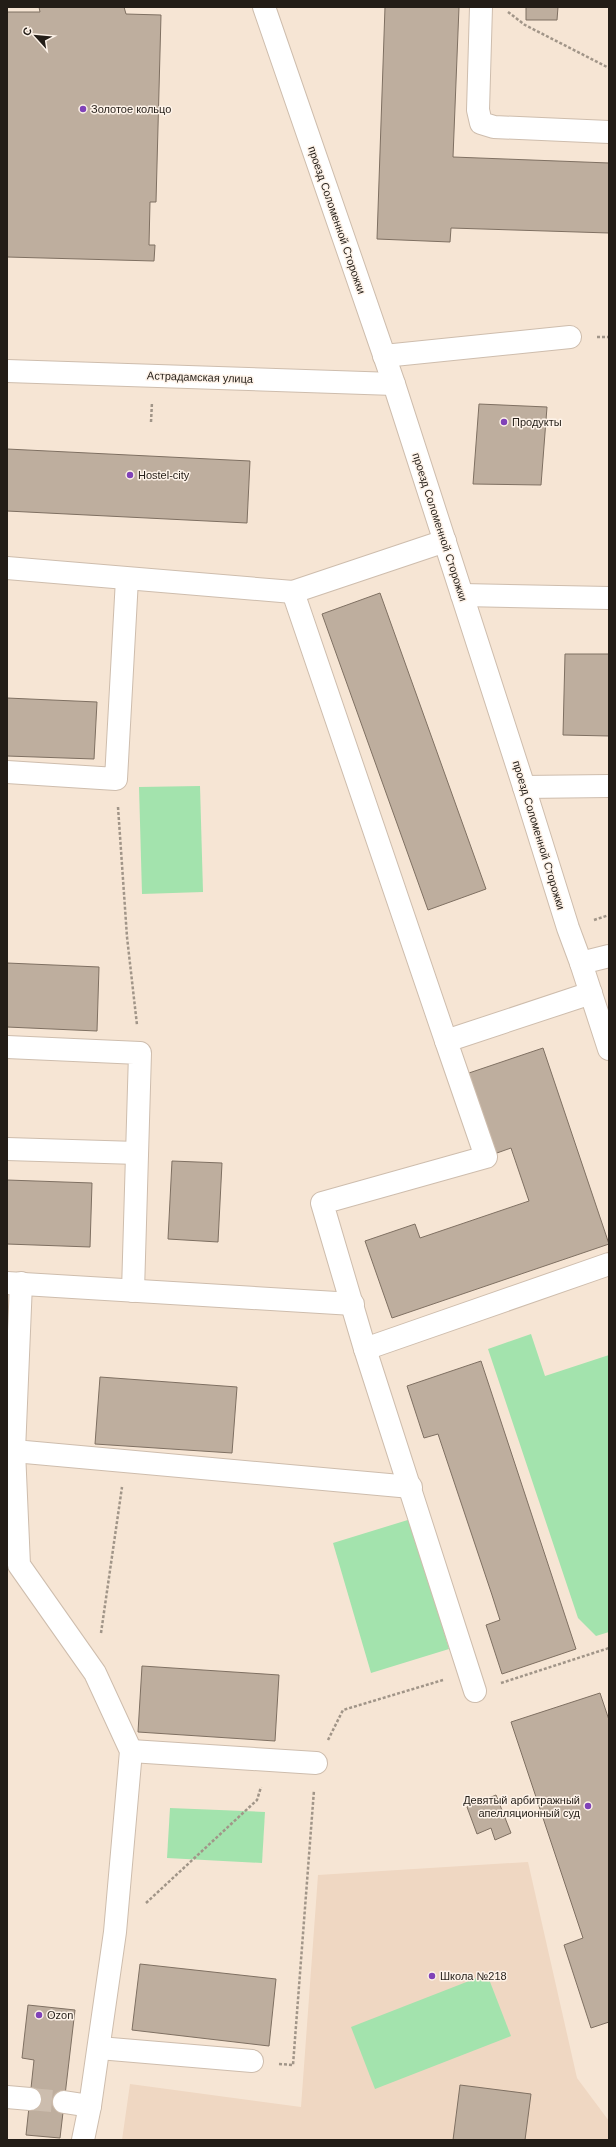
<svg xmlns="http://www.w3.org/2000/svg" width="616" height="2147" viewBox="0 0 616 2147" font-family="Arial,sans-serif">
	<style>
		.built { fill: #efd7c2 }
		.green { fill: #a3e3ad }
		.building { fill: #beae9e; stroke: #7f7062 }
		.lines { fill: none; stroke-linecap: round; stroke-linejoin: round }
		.minor-tunnel { stroke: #ccbdae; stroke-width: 22; stroke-dasharray: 22 11; stroke-linecap: butt }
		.minor-casing { stroke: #cebdad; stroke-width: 24 }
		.path { stroke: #a19588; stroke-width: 2.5; stroke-dasharray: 3 2; stroke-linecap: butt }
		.minor { stroke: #fff; stroke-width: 22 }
		.poi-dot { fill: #8042b8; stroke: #fef3e9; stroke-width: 1.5 }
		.labels { text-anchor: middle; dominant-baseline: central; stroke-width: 3; stroke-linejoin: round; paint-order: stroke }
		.poi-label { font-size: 11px; fill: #231d17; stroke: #fef3e9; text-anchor: start }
		.street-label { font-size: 11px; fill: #231d17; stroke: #fef3e9 }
	</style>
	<rect width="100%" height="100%" fill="#f6e5d4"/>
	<polygon class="built" points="528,1862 577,2078 609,2121 609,2140 122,2140 130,2084 301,2107 318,1875"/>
	<g class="green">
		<polygon points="200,786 203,892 142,894 139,787"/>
		<polygon points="531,1334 545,1376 609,1355 609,1632 596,1636 578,1618 488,1349"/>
		<polygon points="411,1519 449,1649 371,1673 333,1543"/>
		<polygon points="170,1808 265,1812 262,1863 167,1858"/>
		<polygon points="487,1974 511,2036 375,2089 351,2027"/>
	</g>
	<g class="building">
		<polygon points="39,7 124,7 126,14 161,15 156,202 150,202 149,245 155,245 154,261 7,257 7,12 40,12"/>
		<polygon points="385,7 459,7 453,157 609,163 609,233 451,228 450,242 377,239"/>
		<polygon points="526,7 558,7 557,20 526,20"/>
		<polygon points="479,404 547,407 541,485 473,484"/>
		<polygon points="7,449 250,461 247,523 7,511"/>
		<polygon points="380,593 486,889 428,910 322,614"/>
		<polygon points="565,654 609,654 609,736 563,735"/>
		<polygon points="7,698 97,702 94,759 7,756"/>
		<polygon points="7,963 99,967 97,1031 7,1027"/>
		<polygon points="543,1048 609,1244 392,1318 365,1241 415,1224 420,1238 529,1201 511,1148 494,1154 466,1074"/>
		<polygon points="172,1161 222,1163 218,1242 168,1239"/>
		<polygon points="7,1180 92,1183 90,1247 7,1244"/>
		<polygon points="481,1361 576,1649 502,1674 486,1625 500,1620 492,1595 438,1434 424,1438 407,1386"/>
		<polygon points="100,1377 237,1387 232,1453 95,1444"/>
		<polygon points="142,1666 279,1675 275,1741 138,1732"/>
		<polygon points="600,1693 609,1720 609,2022 591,2028 564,1945 583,1938 511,1722"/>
		<polygon points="496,1795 511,1833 495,1840 491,1828 477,1834 467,1807"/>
		<polygon points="140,1964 276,1979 269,2046 132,2030"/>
		<polygon points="28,2005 75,2010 60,2138 26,2135 34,2060 22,2058"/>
		<polygon points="460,2085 531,2094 525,2140 453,2140"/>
	</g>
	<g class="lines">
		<polyline class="minor-tunnel" points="30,2099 64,2102"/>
		<g class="minor-casing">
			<g id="minor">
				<polyline points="264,7 394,384 524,787 568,928 581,963 609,1049"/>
				<polyline points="481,7 478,110 481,123 494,127 609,132"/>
				<polyline points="384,356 570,337"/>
				<polyline points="7,371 394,384"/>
				<polyline points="445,541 293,592 446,1041"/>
				<polyline points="7,568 293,592"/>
				<polyline points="462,595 609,598"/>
				<polyline points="7,772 116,779 127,579"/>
				<polyline points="524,787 609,786"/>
				<polyline points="581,963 609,956"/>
				<polyline points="7,1047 140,1053 133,1291"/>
				<polyline points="7,1149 137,1153"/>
				<polyline points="7,1283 353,1304"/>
				<polyline points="21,1283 14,1451 411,1487"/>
				<polyline points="365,1349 322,1203 486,1157 446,1041 591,993"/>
				<polyline points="14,1451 19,1565 95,1673 131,1751 115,1932 90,2106 83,2140"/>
				<polyline points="475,1691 365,1349 609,1264"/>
				<polyline points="131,1751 316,1763"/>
				<polyline points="99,2048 252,2061"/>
				<polyline points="7,2097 30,2099"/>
				<polyline points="64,2102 90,2106"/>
			</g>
		</g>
		<g class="path">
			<polyline points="508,12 525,25 609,68"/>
			<polyline points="597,337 609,337"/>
			<polyline points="151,422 152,402"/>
			<polyline points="118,807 127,937 137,1025"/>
			<polyline points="594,920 609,915"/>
			<polyline points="101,1633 122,1487"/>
			<polyline points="501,1683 609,1648"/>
			<polyline points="328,1740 343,1710 443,1680"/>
			<polyline points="146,1903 257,1800 261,1787"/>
			<polyline points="279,2064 293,2065 314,1790"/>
		</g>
		<use href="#minor" class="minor"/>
	</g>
	<g class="poi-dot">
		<circle cx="83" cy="109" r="4"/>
		<circle cx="504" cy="422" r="4"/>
		<circle cx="130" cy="475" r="4"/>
		<circle cx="588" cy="1806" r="4"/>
		<circle cx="432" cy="1976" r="4"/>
		<circle cx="39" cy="2015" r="4"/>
	</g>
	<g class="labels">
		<g class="poi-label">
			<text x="91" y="109">Золотое кольцо</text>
			<text x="512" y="422">Продукты</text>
			<text x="138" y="475">Hostel-city</text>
			<text x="580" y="1800" text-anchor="end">Девятый арбитражный<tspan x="580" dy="13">апелляционный суд</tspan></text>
			<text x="440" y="1976">Школа №218</text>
			<text x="47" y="2015">Ozon</text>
		</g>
		<g class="street-label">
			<text transform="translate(337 220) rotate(71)">проезд Соломенной Сторожки</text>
			<text transform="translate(200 377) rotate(2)">Астрадамская улица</text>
			<text transform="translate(440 527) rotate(72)">проезд Соломенной Сторожки</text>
			<text transform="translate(539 835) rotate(73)">проезд Соломенной Сторожки</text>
		</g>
	</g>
	<rect width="616" height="2147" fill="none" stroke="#231d17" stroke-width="16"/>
	<g transform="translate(36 36) rotate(297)" stroke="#fef3e9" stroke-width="3" paint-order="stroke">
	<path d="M0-3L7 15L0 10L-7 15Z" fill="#231d17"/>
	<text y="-6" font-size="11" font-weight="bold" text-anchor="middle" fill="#231d17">С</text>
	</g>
</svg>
